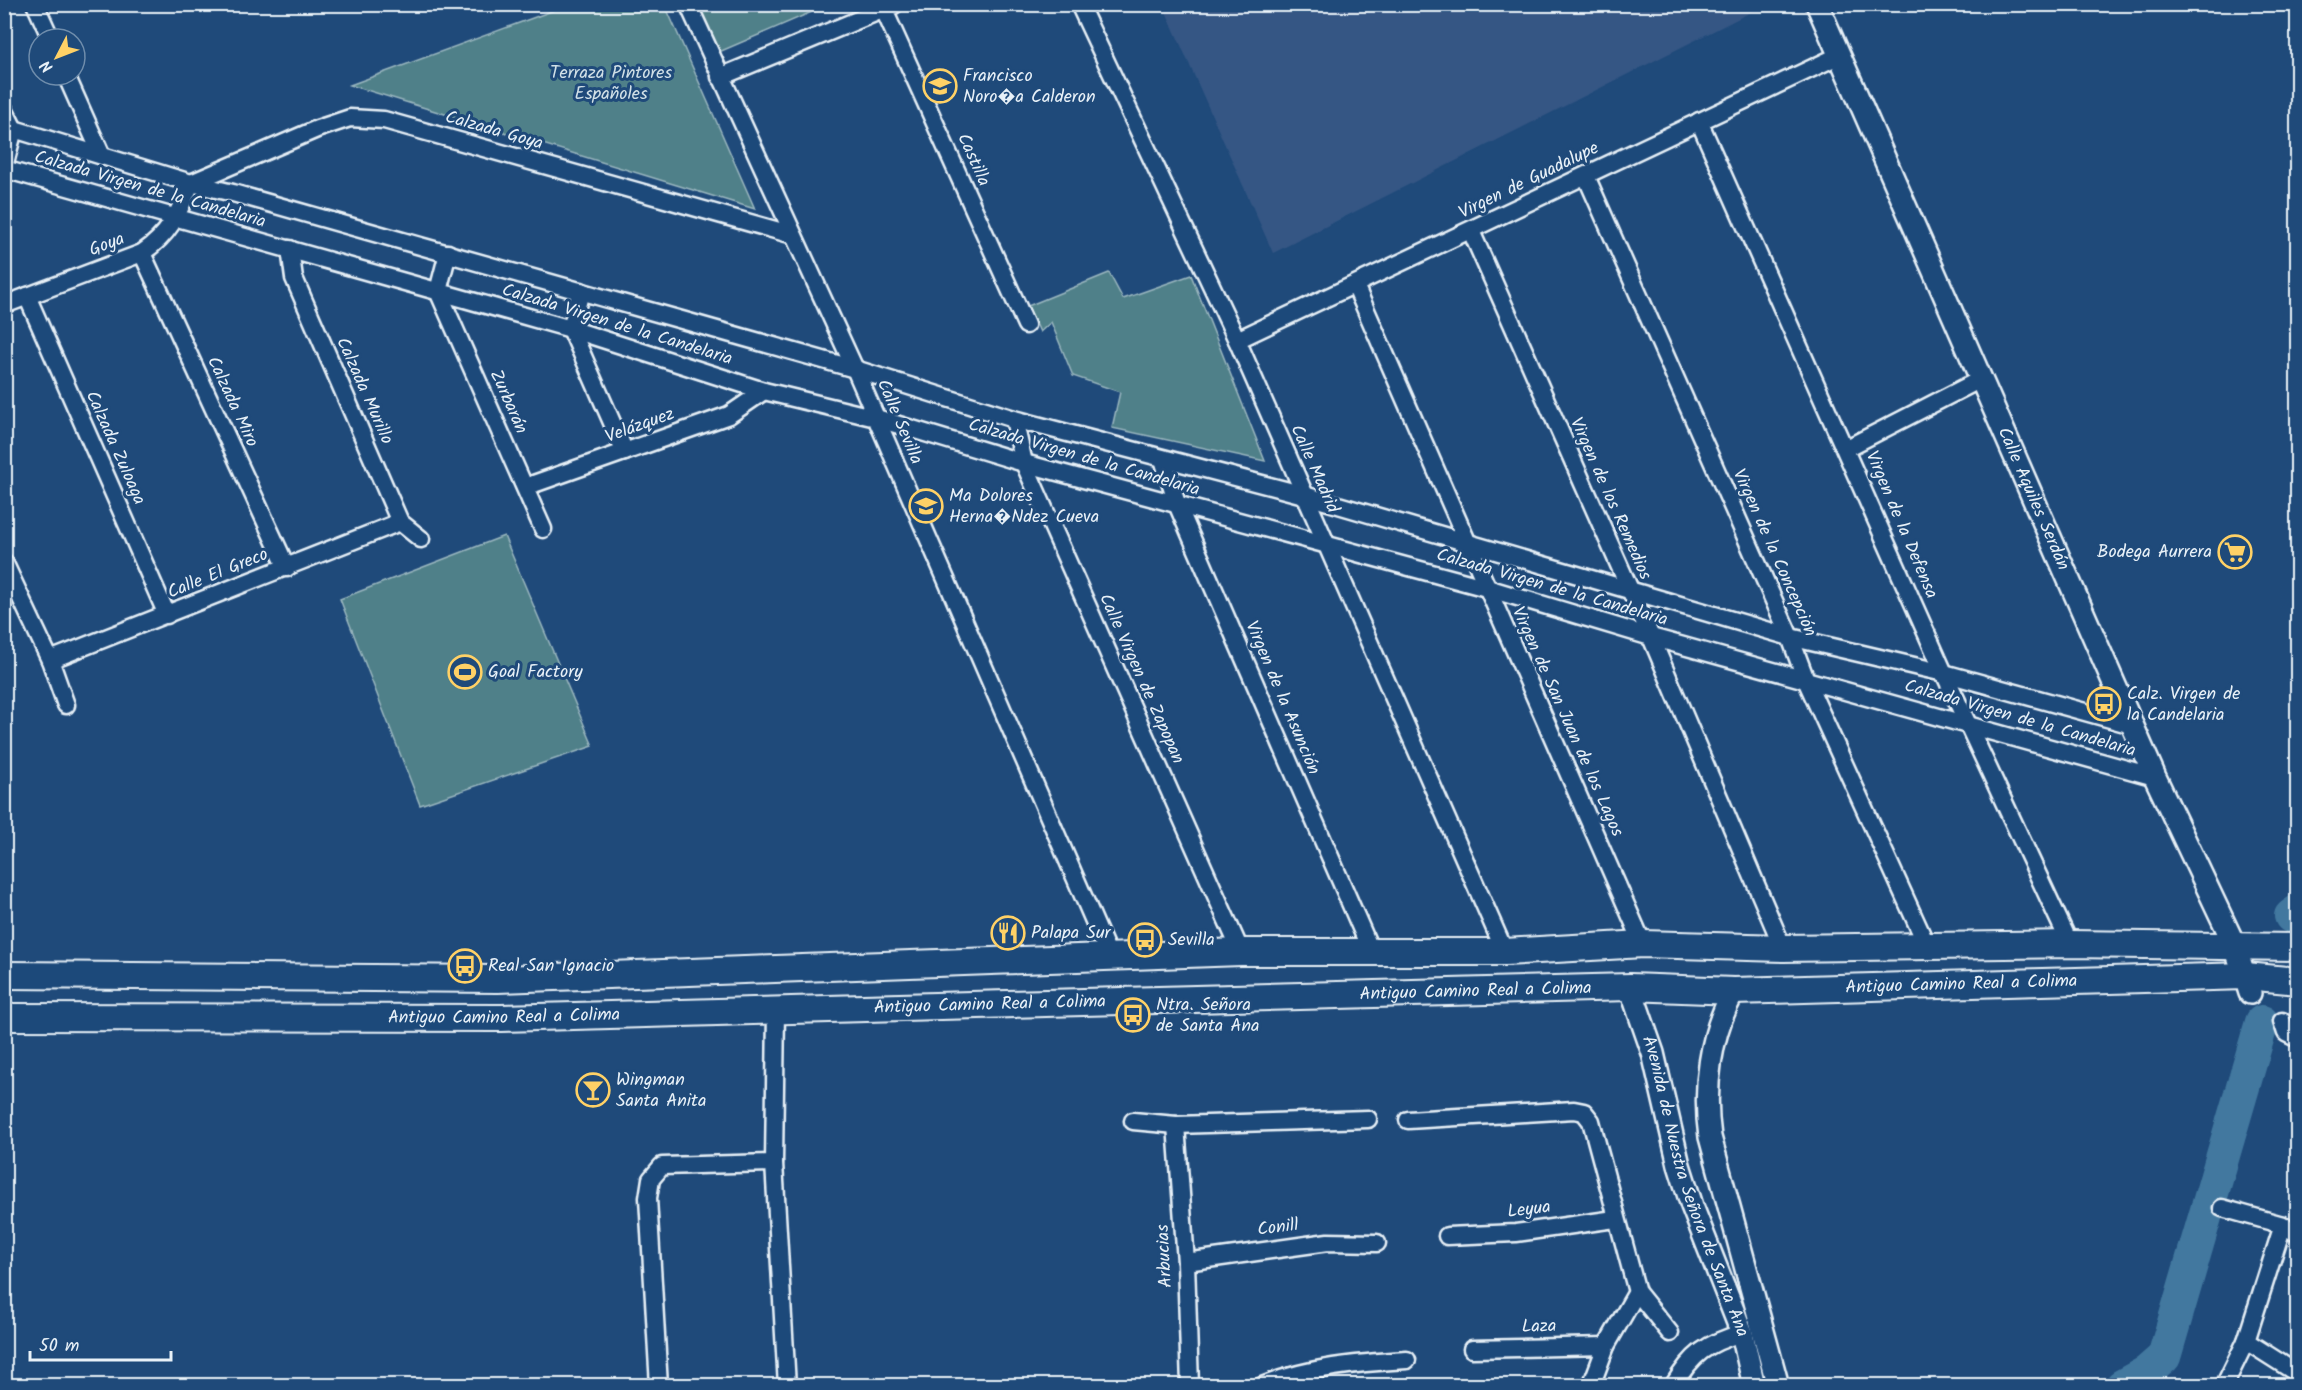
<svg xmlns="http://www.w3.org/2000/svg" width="2302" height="1390" viewBox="0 0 2302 1390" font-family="Kalam,sans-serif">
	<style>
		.built { fill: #355684 }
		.green { fill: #508089; stroke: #9cb8c0; stroke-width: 1.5 }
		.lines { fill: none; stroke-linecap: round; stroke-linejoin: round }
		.river { stroke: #42789f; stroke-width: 34 }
		.minor-casing { stroke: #e8f1f8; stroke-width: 21 }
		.tertiary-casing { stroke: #e8f1f8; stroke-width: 26 }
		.primary-casing { stroke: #e8f1f8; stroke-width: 30 }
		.minor { stroke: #1f4a7a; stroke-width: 16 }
		.tertiary { stroke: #1f4a7a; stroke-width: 21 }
		.primary { stroke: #1f4a7a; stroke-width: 26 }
		.labels { text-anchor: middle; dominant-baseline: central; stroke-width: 6; stroke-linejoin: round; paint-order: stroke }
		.park-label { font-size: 18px; fill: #d1e0e7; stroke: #1f4a7a }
		.poi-label { font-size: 18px; fill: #e8f1f8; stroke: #1f4a7a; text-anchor: start }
		.street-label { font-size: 18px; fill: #e8f1f8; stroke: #1f4a7a }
	</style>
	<rect width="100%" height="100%" fill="#1f4a7a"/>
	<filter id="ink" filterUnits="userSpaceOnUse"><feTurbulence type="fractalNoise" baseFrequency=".0167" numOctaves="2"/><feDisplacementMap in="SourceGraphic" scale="12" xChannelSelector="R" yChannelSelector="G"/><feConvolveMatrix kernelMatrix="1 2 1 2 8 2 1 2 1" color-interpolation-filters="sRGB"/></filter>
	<g filter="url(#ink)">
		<polygon class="built" points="1163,5 1765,5 1273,253"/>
		<g class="green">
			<polygon points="568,5 665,5 755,209 350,85"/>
			<polygon points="689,5 828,5 712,55"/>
			<polygon points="1109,273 1123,299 1191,275 1265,461 1112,428 1120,392 1073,376 1051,322 1040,332 1028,306"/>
			<polygon points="504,536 593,746 420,805 340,599"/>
		</g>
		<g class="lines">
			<g class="river">
				<polyline points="2291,916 2298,911"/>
				<polyline points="2122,1386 2147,1372 2164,1357 2262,1022"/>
			</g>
			<g class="minor-casing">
				<g id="minor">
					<polyline points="35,4 51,39"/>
					<polyline points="688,4 855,369 1110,958"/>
					<polyline points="1079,4 1237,340 1505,952"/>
					<polyline points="884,10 1026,325"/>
					<polyline points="66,75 102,156"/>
					<polyline points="720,77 894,5"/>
					<polyline points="4,109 14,129 4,167"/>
					<polyline points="1699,121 1944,673 2070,944"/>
					<polyline points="4,126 191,183 233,193 855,369 1014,419 1304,495 1790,637 1944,673 2132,725"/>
					<polyline points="4,169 571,329 764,391 876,418 1024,463 1487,588 1651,637 2155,777"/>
					<polyline points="1586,176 1790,637 1806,680 1927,946"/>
					<polyline points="191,183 317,129 350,118 384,120 793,235"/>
					<polyline points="1471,231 1651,637 1783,948"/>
					<polyline points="290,249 294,278 400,522 421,539"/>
					<polyline points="142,253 287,568"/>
					<polyline points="448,253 438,291 543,529"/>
					<polyline points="1355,285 1643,944"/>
					<polyline points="581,291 571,329 625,452"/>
					<polyline points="27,296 167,615"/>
					<path d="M4,305L142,253C171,233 178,214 191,183"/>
					<polyline points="1237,340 1838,56"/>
					<polyline points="1014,419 1024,463 1241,952"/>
					<polyline points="1847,448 1981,379"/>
					<polyline points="1163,459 1177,504 1371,951"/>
					<polyline points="525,487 729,415 764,391"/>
					<polyline points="4,562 50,660 66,705"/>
					<polyline points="50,660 400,522"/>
					<polyline points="776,1010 774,1163 787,1386"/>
					<polyline points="2282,1021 2286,1033 2298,1039"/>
					<polyline points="1408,1120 1574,1110 1584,1112 1591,1121 1637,1292 1670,1333"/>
					<polyline points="1133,1121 1176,1125 1368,1119"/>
					<polyline points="1176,1125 1186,1262 1190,1386"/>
					<polyline points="2222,1208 2283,1225"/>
					<polyline points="1447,1236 1516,1233 1615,1219"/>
					<polyline points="1186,1262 1328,1242 1377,1243"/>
					<polyline points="2246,1341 2298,1374"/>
					<polyline points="1472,1349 1606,1346"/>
					<polyline points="659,1386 648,1198 651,1179 662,1166 774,1163"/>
					<path d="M1262,1386C1309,1367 1357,1363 1407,1360"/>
					<polyline points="1591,1386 1606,1346 1637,1292"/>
					<path d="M1673,1386C1692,1354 1707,1343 1742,1333"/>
					<polyline points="2224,1386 2246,1341 2283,1225 2298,1234"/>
				</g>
			</g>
			<g class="tertiary-casing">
				<g id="tertiary">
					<path id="s1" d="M1817,4L2155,777L2235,946L2250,993"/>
					<path id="s2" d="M1630,987L1653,1053L1679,1165L1692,1206L1742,1333L1754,1386"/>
					<path d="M1734,991C1710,1033 1703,1089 1710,1137L1778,1386"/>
				</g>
			</g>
			<g class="primary-casing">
				<g id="primary">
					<polyline points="4,975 498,979 1241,952 1505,952 1643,944 1783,948 2070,944 2298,947"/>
					<path id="s3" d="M4,1017L502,1018L1630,987L1734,991L2246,976L2298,981"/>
				</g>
			</g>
			<use href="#minor" class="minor"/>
			<use href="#tertiary" class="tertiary"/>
			<use href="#primary" class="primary"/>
		</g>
	</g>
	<defs>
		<g id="school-ring" transform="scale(1.725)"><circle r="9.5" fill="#1f4a7a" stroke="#ffd166" stroke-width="1.5"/><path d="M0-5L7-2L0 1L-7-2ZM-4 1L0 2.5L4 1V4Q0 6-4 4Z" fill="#ffd166"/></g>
		<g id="supermarket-ring" transform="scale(1.725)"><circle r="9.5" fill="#1f4a7a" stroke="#ffd166" stroke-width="1.5"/><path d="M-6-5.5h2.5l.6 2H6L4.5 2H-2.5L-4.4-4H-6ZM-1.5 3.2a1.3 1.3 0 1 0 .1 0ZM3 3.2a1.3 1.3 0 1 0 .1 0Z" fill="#ffd166"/></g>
		<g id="stadium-ring" transform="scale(1.725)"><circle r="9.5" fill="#1f4a7a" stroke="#ffd166" stroke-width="1.5"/><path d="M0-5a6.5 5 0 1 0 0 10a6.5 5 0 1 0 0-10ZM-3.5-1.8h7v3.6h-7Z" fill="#ffd166"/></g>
		<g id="bus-ring" transform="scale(1.725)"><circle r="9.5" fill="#1f4a7a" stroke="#ffd166" stroke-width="1.5"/><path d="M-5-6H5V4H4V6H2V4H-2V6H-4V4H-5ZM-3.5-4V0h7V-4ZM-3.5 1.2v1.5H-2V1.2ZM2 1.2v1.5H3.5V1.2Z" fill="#ffd166"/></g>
		<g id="restaurant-ring" transform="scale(1.725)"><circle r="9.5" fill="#1f4a7a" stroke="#ffd166" stroke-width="1.5"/><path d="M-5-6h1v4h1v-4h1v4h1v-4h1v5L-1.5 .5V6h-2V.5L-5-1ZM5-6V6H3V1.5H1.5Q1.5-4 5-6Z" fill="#ffd166"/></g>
		<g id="bar-ring" transform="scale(1.725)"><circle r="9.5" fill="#1f4a7a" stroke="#ffd166" stroke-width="1.5"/><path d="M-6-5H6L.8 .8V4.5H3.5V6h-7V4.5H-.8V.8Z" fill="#ffd166"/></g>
	</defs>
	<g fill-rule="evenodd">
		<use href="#school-ring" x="940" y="86"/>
		<use href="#school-ring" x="926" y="506"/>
		<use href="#supermarket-ring" x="2235" y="552"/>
		<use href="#stadium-ring" x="465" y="672"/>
		<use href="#bus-ring" x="2104" y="704"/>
		<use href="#restaurant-ring" x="1008" y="933"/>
		<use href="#bus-ring" x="1145" y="940"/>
		<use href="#bus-ring" x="465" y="966"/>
		<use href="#bus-ring" x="1133" y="1015"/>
		<use href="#bar-ring" x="593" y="1090"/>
	</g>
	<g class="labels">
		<g class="park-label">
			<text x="611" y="73">Terraza Pintores<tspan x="611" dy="21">Españoles</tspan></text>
		</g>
		<g class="poi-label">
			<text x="963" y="76">Francisco<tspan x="963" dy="21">Noro�a Calderon</tspan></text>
			<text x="949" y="496">Ma Dolores<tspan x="949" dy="21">Herna�Ndez Cueva</tspan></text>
			<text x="2212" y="552" text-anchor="end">Bodega Aurrera</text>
			<text x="488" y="672">Goal Factory</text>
			<text x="2127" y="694">Calz. Virgen de<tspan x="2127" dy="21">la Candelaria</tspan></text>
			<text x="1031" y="933">Palapa Sur</text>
			<text x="1168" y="940">Sevilla</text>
			<text x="488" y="966">Real San Ignacio</text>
			<text x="1156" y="1005">Ntra. Señora<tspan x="1156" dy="21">de Santa Ana</tspan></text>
			<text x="616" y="1080">Wingman<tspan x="616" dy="21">Santa Anita</tspan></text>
		</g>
		<g class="street-label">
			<text transform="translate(494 131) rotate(16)">Calzada Goya</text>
			<text transform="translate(973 160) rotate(66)">Castilla</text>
			<text transform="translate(1529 181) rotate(-26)">Virgen de Guadalupe</text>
			<text transform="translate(150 190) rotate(16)">Calzada Virgen de la Candelaria</text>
			<text transform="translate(107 245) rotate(-21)">Goya</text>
			<text transform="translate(617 325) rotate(17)">Calzada Virgen de la Candelaria</text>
			<text transform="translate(364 391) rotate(66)">Calzada Murillo</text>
			<text transform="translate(232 402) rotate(65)">Calzada Miro</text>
			<text transform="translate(508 402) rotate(66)">Zurbarán</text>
			<text transform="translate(899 422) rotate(67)">Calle Sevilla</text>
			<text transform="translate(640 426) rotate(-20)">Velázquez</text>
			<text transform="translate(115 448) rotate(66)">Calzada Zuloaga</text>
			<text transform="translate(1084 458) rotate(16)">Calzada Virgen de la Candelaria</text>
			<text transform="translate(1314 469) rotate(66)">Calle Madrid</text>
			<text transform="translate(1610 499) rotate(66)">Virgen de los Remedios</text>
			<text stroke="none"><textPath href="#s1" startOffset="540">Calle Aquiles Serdán</textPath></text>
			<text transform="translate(1901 525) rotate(67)">Virgen de la Defensa</text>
			<text transform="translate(1774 553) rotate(66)">Virgen de la Concepción</text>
			<text transform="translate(218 574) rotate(-22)">Calle El Greco</text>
			<text transform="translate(1552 588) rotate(16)">Calzada Virgen de la Candelaria</text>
			<text transform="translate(1141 679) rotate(66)">Calle Virgen de Zapopan</text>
			<text transform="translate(1282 698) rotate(67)">Virgen de la Asunción</text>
			<text transform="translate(2020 719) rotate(16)">Calzada Virgen de la Candelaria</text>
			<text transform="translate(1567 722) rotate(66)">Virgen de San Juan de los Lagos</text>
			<text stroke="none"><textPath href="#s3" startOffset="1958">Antiguo Camino Real a Colima</textPath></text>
			<text stroke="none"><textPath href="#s3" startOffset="1472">Antiguo Camino Real a Colima</textPath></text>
			<text stroke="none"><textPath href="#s3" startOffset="986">Antiguo Camino Real a Colima</textPath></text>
			<text stroke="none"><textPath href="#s3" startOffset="500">Antiguo Camino Real a Colima</textPath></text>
			<text stroke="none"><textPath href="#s2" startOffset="210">Avenida de Nuestra Señora de Santa Ana</textPath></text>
			<text transform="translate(1529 1210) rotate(-7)">Leyua</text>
			<text transform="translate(1278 1228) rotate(-7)">Conill</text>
			<text transform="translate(1165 1256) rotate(-93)">Arbucias</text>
			<text transform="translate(1539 1327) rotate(-1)">Laza</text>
		</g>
	</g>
	<rect width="2302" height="1390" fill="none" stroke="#1f4a7a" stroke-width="24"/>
	<rect x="12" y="12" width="2278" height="1366" fill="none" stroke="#e8f1f8" stroke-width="2" filter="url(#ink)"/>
	<g transform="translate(57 57) rotate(228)"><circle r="28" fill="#1f4a7a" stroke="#6f8dac" stroke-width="1.5"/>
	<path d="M0-4.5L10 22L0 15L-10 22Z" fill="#ffd166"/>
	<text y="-9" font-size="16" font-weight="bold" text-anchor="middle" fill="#e8f1f8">N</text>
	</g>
	<path d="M30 1351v9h141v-9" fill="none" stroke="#e8f1f8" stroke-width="3"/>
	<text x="39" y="1351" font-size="18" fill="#e8f1f8" stroke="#1f4a7a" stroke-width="4.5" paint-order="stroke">50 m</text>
</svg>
